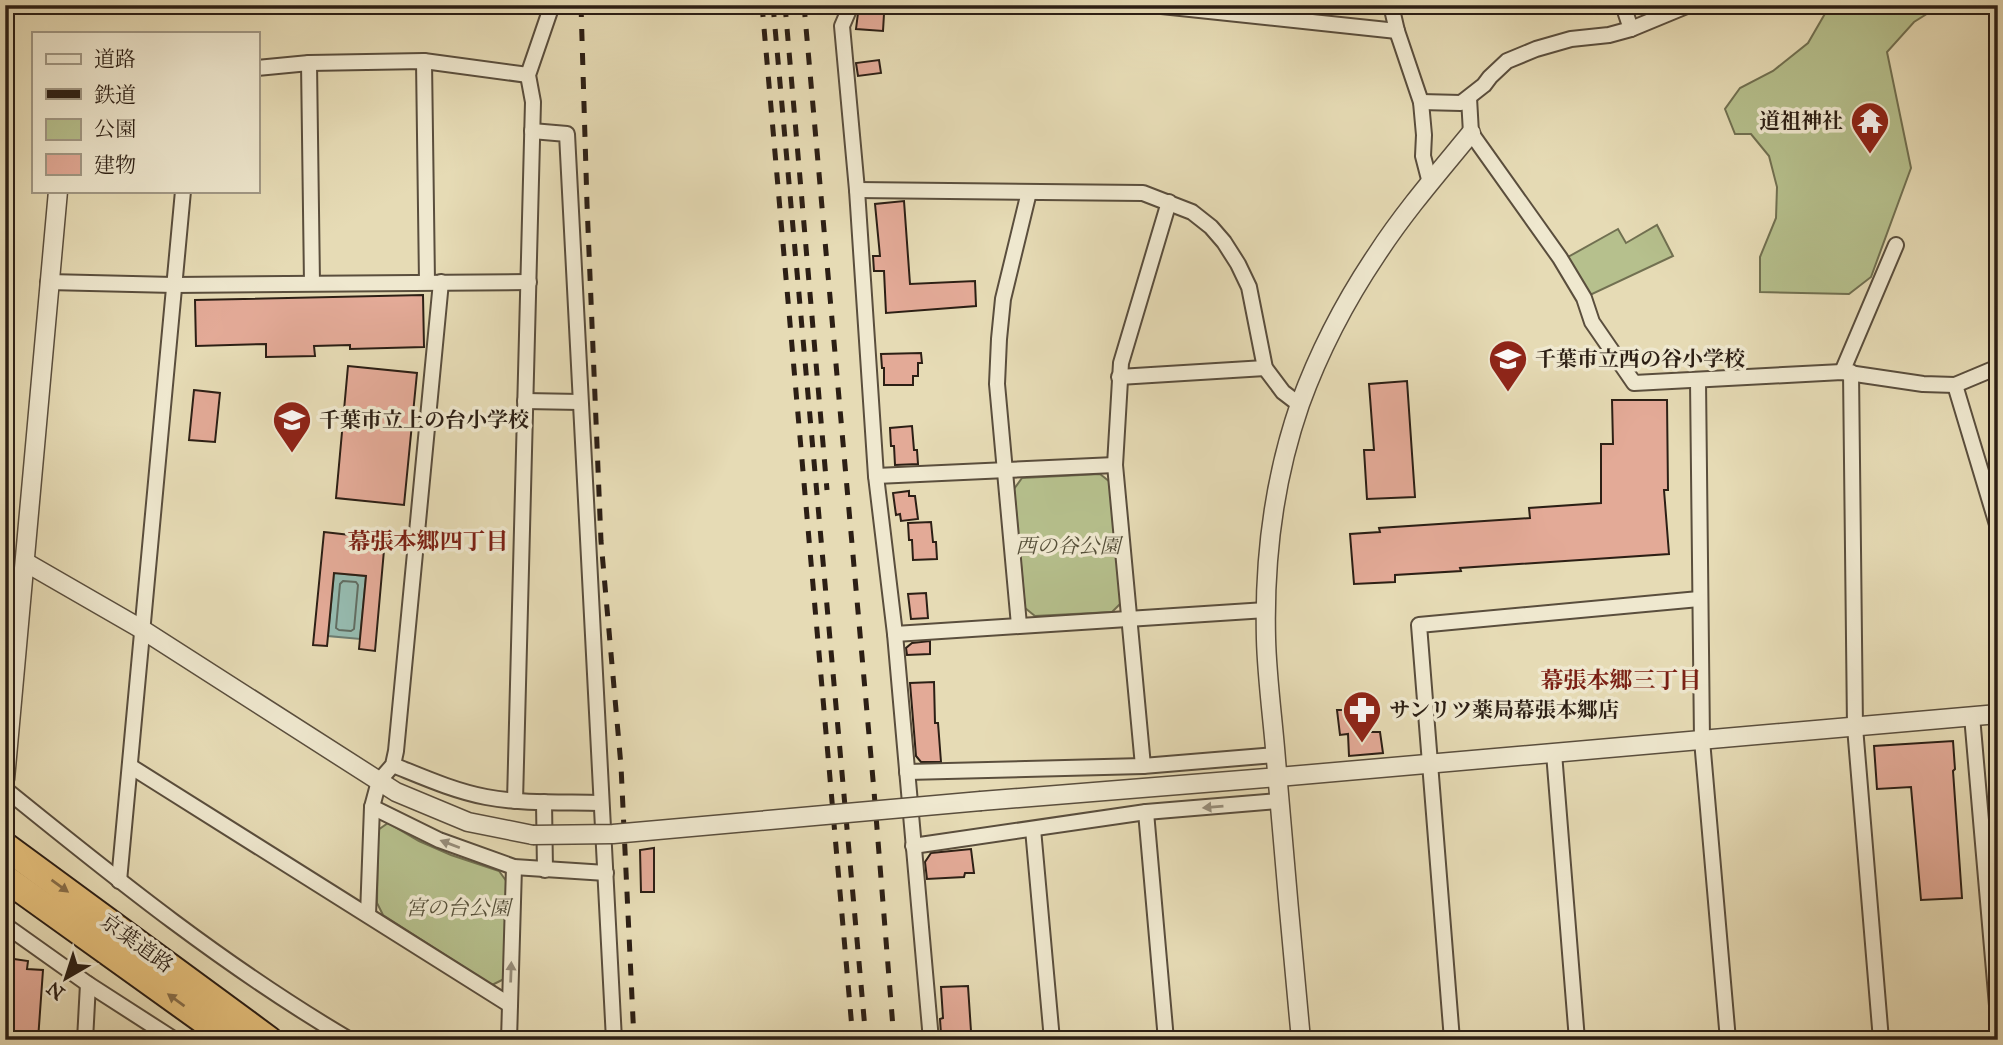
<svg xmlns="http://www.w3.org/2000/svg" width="2003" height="1045" viewBox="0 0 2003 1045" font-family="'IM FELL Great Primer','Noto Serif JP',serif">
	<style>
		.green { fill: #b6c08d; stroke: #717051; stroke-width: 2 }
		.water { fill: #96bbb0; stroke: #6c7d72; stroke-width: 2 }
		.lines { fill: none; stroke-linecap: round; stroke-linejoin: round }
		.shore { stroke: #616d62; stroke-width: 2 }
		.building { fill: #e3aa97; stroke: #2c1f15; stroke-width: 2 }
		.minor-casing { stroke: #5a4e3d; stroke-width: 18 }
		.tertiary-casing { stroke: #5a4e3d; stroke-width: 21 }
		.motorway-casing { stroke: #2c1f15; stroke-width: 30 }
		.minor { stroke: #efe8cf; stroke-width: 14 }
		.tertiary { stroke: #efe8cf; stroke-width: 18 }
		.motorway { stroke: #e3be7a; stroke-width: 26 }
		.rail { stroke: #2c1f15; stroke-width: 5; stroke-dasharray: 12 12; stroke-linecap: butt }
		.tertiary-bridge-casing { stroke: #5a4e3d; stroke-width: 21; stroke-linecap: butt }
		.tertiary-bridge { stroke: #efe8cf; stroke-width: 18 }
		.oneway { fill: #978e7b }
		.oneway2 { fill: #886e48 }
		.labels { text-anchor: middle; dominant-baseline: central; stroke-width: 7; stroke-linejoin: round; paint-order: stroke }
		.poi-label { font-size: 21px; font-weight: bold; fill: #2c1f15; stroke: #efe8cf; text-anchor: start }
		.park-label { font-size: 21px; font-style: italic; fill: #554f39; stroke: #efe8cf }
		.street-label { font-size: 21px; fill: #2c1f15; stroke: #efe8cf }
		.neighbourhood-label { font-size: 23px; font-weight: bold; fill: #7a1f14; stroke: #efe8cf }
	</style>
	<rect width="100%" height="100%" fill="#e6dbb5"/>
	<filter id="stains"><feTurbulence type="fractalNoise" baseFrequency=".00286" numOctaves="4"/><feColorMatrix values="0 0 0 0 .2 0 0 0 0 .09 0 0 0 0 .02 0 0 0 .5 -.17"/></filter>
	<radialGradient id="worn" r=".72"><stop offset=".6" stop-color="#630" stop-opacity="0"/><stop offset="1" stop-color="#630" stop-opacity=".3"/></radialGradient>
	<g class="green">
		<polygon points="1830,5 1941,5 1914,22 1887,52 1911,168 1871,277 1849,294 1760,292 1760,257 1776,218 1777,187 1769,156 1751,134 1735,134 1725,109 1740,88 1773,71 1808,43"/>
		<polygon points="1657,225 1673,256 1590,295 1568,257 1618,229 1626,243"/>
		<polygon points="1100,474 1110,482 1121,603 1112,612 1035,616 1025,608 1014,489 1022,478"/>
		<polygon points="388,823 419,841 451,855 499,871 507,882 504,979 492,985 383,915 377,903 378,830"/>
	</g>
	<polygon class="water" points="334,573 366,576 360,639 328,636"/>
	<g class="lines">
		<polygon class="shore" points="343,581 356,582 358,585 354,629 351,631 339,630 336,628 340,584"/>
	</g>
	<g class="building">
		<polygon points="858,13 884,14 883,31 856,29"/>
		<polygon points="879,60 881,73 858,76 856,63"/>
		<polygon points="904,201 910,284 975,281 976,306 886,313 884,271 874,271 873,256 880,256 875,204"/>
		<polygon points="423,295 424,347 350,349 350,345 314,346 315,356 266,357 266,344 196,346 195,300"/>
		<polygon points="921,353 922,363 918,363 918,376 913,376 913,385 884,385 884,368 882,368 881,354"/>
		<polygon points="348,366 417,373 404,505 336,498"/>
		<polygon points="1407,381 1415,497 1367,499 1364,450 1374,450 1369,384"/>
		<polygon points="194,390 220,393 215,442 189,440"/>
		<polygon points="1612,400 1667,400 1668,490 1664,490 1669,554 1460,568 1461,571 1395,575 1395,582 1354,584 1350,534 1380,532 1379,528 1530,518 1529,508 1601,503 1601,444 1613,444"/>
		<polygon points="912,426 914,450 917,450 918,464 895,465 894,446 891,446 890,428"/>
		<polygon points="909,491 909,496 915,496 918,519 901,521 900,514 896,515 893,493"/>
		<polygon points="931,522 933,542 936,542 937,559 913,560 912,540 909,540 908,523"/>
		<polygon points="324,532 385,539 375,651 359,649 366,576 334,573 327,646 313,645"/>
		<polygon points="926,593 928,618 911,619 908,594"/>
		<polygon points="930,641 930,654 907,655 906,648 912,643"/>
		<polygon points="934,682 935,723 938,723 941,762 921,762 916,756 910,683"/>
		<polygon points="1337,710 1361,710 1365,732 1380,732 1383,753 1349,756 1348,734 1340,735"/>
		<polygon points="1953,741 1955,769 1953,771 1962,898 1921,900 1911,787 1877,789 1874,746"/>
		<polygon points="654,848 654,892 641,892 640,850"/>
		<polygon points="971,849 974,873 965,873 964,877 927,879 925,862 931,853"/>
		<polygon points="14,959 28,961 27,969 43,970 38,1040 7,1040"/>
		<polygon points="968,986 971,1031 941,1034 940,1019 943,1018 941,987"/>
	</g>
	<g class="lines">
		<g class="minor-casing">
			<g id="minor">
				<polyline points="851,5 842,26 857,190 876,476 895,634 931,1040"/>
				<polyline points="1152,5 1397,31"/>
				<polyline points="1391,5 1397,31 1421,102 1424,135 1423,156 1430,183"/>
				<polyline points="1623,5 1631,29"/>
				<polyline points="424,61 427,282"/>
				<polyline points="309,63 312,283"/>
				<polyline points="257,68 309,63 424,61 528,75"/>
				<polyline points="1469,98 1471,133 1560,258 1584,298 1592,322 1634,383 1842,372 1923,384 1955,385 1998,367"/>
				<polyline points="1421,102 1461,103 1484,85 1490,77 1507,61 1536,49 1571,39 1609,35 1631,29 1689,5"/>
				<polyline points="532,131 567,134 614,1040"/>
				<polyline points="857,190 1143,193 1192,212 1211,227 1224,242 1238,264 1249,287 1265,368 1283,392 1300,405"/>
				<polyline points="48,282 174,285 529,282"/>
				<polyline points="1842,372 1896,245"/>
				<polyline points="1851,372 1855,727 1881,1040"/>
				<polyline points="1119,377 1265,368"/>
				<polyline points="1698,381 1702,740 1728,1040"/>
				<polyline points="1955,385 1998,528"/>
				<polyline points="525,401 580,402"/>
				<polyline points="876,476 1115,465"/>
				<polyline points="1019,625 997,384 999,339 1003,299 1029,192"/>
				<polyline points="895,634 1266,610"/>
				<polyline points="1972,716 1998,1017"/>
				<polyline points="1554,753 1577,1040"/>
				<path d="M393,765C423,777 454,791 486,797C523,804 563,802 600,803"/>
				<polyline points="130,766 510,1005"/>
				<polyline points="1143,766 1115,465 1121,363 1169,202"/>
				<polyline points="907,772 1143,766 1276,755"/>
				<path d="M5,789C116,879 227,968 350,1040"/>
				<polyline points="515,801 533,102 528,75 552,5"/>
				<polyline points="544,802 545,870"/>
				<polyline points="372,807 439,840 514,867 606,873"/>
				<polyline points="1146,812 1166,1040"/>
				<polyline points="1033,829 1052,1040"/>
				<polyline points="913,846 1146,812 1279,801"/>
				<polyline points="119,881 183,191"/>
				<polyline points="368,915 372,807 379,781 393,765 396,751 441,282"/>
				<polyline points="5,925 88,984 175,1040"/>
				<polyline points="85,1040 88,984"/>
				<polyline points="509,1040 514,867"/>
				<polyline points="1452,1040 1419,625 1699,599"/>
			</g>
		</g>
		<g class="tertiary-casing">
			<g id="tertiary">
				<polyline points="25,562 143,630 396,792 468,822 533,835"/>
				<polyline points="5,779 58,191"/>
				<polyline points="981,801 1278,777 1998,714"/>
				<path d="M1301,1040C1292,947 1284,853 1276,760C1273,720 1267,679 1266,639C1264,560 1274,479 1300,404C1319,352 1346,300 1377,254C1405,211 1439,172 1471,133"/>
			</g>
		</g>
		<g class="motorway-casing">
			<g id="motorway">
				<polyline points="5,846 269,1040"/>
				<polyline points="5,878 231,1040"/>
			</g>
		</g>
		<use href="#minor" class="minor"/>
		<use href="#tertiary" class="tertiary"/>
		<use href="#motorway" class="motorway"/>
		<g class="rail">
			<polyline points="581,5 587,204 601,541 621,766 634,1040"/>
			<polyline points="762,5 853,1040"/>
			<polyline points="773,5 866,1040"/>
			<polyline points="785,5 827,490"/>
			<polyline points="804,5 874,791 894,1040"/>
		</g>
		<g class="tertiary-bridge-casing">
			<polyline id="tertiary-bridge" points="533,835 613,834 981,801"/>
		</g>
		<use href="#tertiary-bridge" class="tertiary-bridge"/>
	</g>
	<defs><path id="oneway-solid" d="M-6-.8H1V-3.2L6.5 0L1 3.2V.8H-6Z" transform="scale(1.75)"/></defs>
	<g class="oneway">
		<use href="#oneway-solid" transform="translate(1213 807) rotate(175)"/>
		<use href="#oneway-solid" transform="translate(450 844) rotate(-159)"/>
		<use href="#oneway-solid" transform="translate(511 972) rotate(-88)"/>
	</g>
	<g class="oneway2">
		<use href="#oneway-solid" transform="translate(60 886) rotate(36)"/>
		<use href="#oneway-solid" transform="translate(176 1000) rotate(-144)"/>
	</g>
	<defs>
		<g id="temple-pin" transform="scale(2.0125)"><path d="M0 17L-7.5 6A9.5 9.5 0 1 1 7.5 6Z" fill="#8f2418" stroke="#efe8cf"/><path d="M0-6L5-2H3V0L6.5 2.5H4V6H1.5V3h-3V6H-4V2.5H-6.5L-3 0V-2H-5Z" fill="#fff"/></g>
		<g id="school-pin" transform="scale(2.0125)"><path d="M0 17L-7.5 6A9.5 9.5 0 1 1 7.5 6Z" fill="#8f2418" stroke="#efe8cf"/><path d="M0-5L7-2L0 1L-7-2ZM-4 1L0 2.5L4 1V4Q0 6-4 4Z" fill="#fff"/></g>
		<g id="pharmacy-pin" transform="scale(2.0125)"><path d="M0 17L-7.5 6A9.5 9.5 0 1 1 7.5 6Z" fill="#8f2418" stroke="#efe8cf"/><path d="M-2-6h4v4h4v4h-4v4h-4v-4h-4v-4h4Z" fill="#fff"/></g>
	</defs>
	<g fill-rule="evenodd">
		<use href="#temple-pin" x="1870" y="121"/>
		<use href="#school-pin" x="1508" y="359"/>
		<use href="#school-pin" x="292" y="420"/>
		<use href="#pharmacy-pin" x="1362" y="710"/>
	</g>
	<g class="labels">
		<g class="poi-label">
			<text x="1843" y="121" text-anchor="end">道祖神社</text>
			<text x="1535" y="359">千葉市立西の谷小学校</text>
			<text x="319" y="420">千葉市立上の台小学校</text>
			<text x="1389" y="710">サンリツ薬局幕張本郷店</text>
		</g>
		<g class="park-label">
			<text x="1068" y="546">西の谷公園</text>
			<text x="458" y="908">宮の台公園</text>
		</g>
		<g class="street-label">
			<text transform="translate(137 943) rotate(36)">京葉道路</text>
		</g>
		<g class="neighbourhood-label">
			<text x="428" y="541">幕張本郷四丁目</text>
			<text x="1621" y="680">幕張本郷三丁目</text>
		</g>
	</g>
	<rect width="2003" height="1045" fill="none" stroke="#e6dbb5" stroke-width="28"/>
	<rect x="7" y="7" width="1989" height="1031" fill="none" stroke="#2c1f15" stroke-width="3.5"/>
	<rect x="14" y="14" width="1975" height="1017" fill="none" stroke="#2c1f15" stroke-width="2"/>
	<rect x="32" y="32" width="228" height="161" fill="#efe8cf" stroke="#a19885" stroke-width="2"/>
	<rect x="46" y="54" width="35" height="10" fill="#efe8cf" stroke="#a19885" stroke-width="2"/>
	<text x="94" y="66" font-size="21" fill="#2c1f15">道路</text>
	<rect x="46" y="89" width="35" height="10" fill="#2c1f15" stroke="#a19885" stroke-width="2"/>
	<text x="94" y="102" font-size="21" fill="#2c1f15">鉄道</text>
	<rect x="46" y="119" width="35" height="21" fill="#b6c08d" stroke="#a19885" stroke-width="2"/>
	<text x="94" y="136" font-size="21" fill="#2c1f15">公園</text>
	<rect x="46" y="154" width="35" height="21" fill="#e3aa97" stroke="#a19885" stroke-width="2"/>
	<text x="94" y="172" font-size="21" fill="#2c1f15">建物</text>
	<g transform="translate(66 978) rotate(219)" stroke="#efe8cf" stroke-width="5" paint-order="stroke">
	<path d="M0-5L12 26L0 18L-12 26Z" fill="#2c1f15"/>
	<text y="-10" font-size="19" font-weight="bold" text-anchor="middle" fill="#2c1f15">N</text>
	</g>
	<rect width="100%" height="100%" filter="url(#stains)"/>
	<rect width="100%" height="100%" fill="url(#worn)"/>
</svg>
